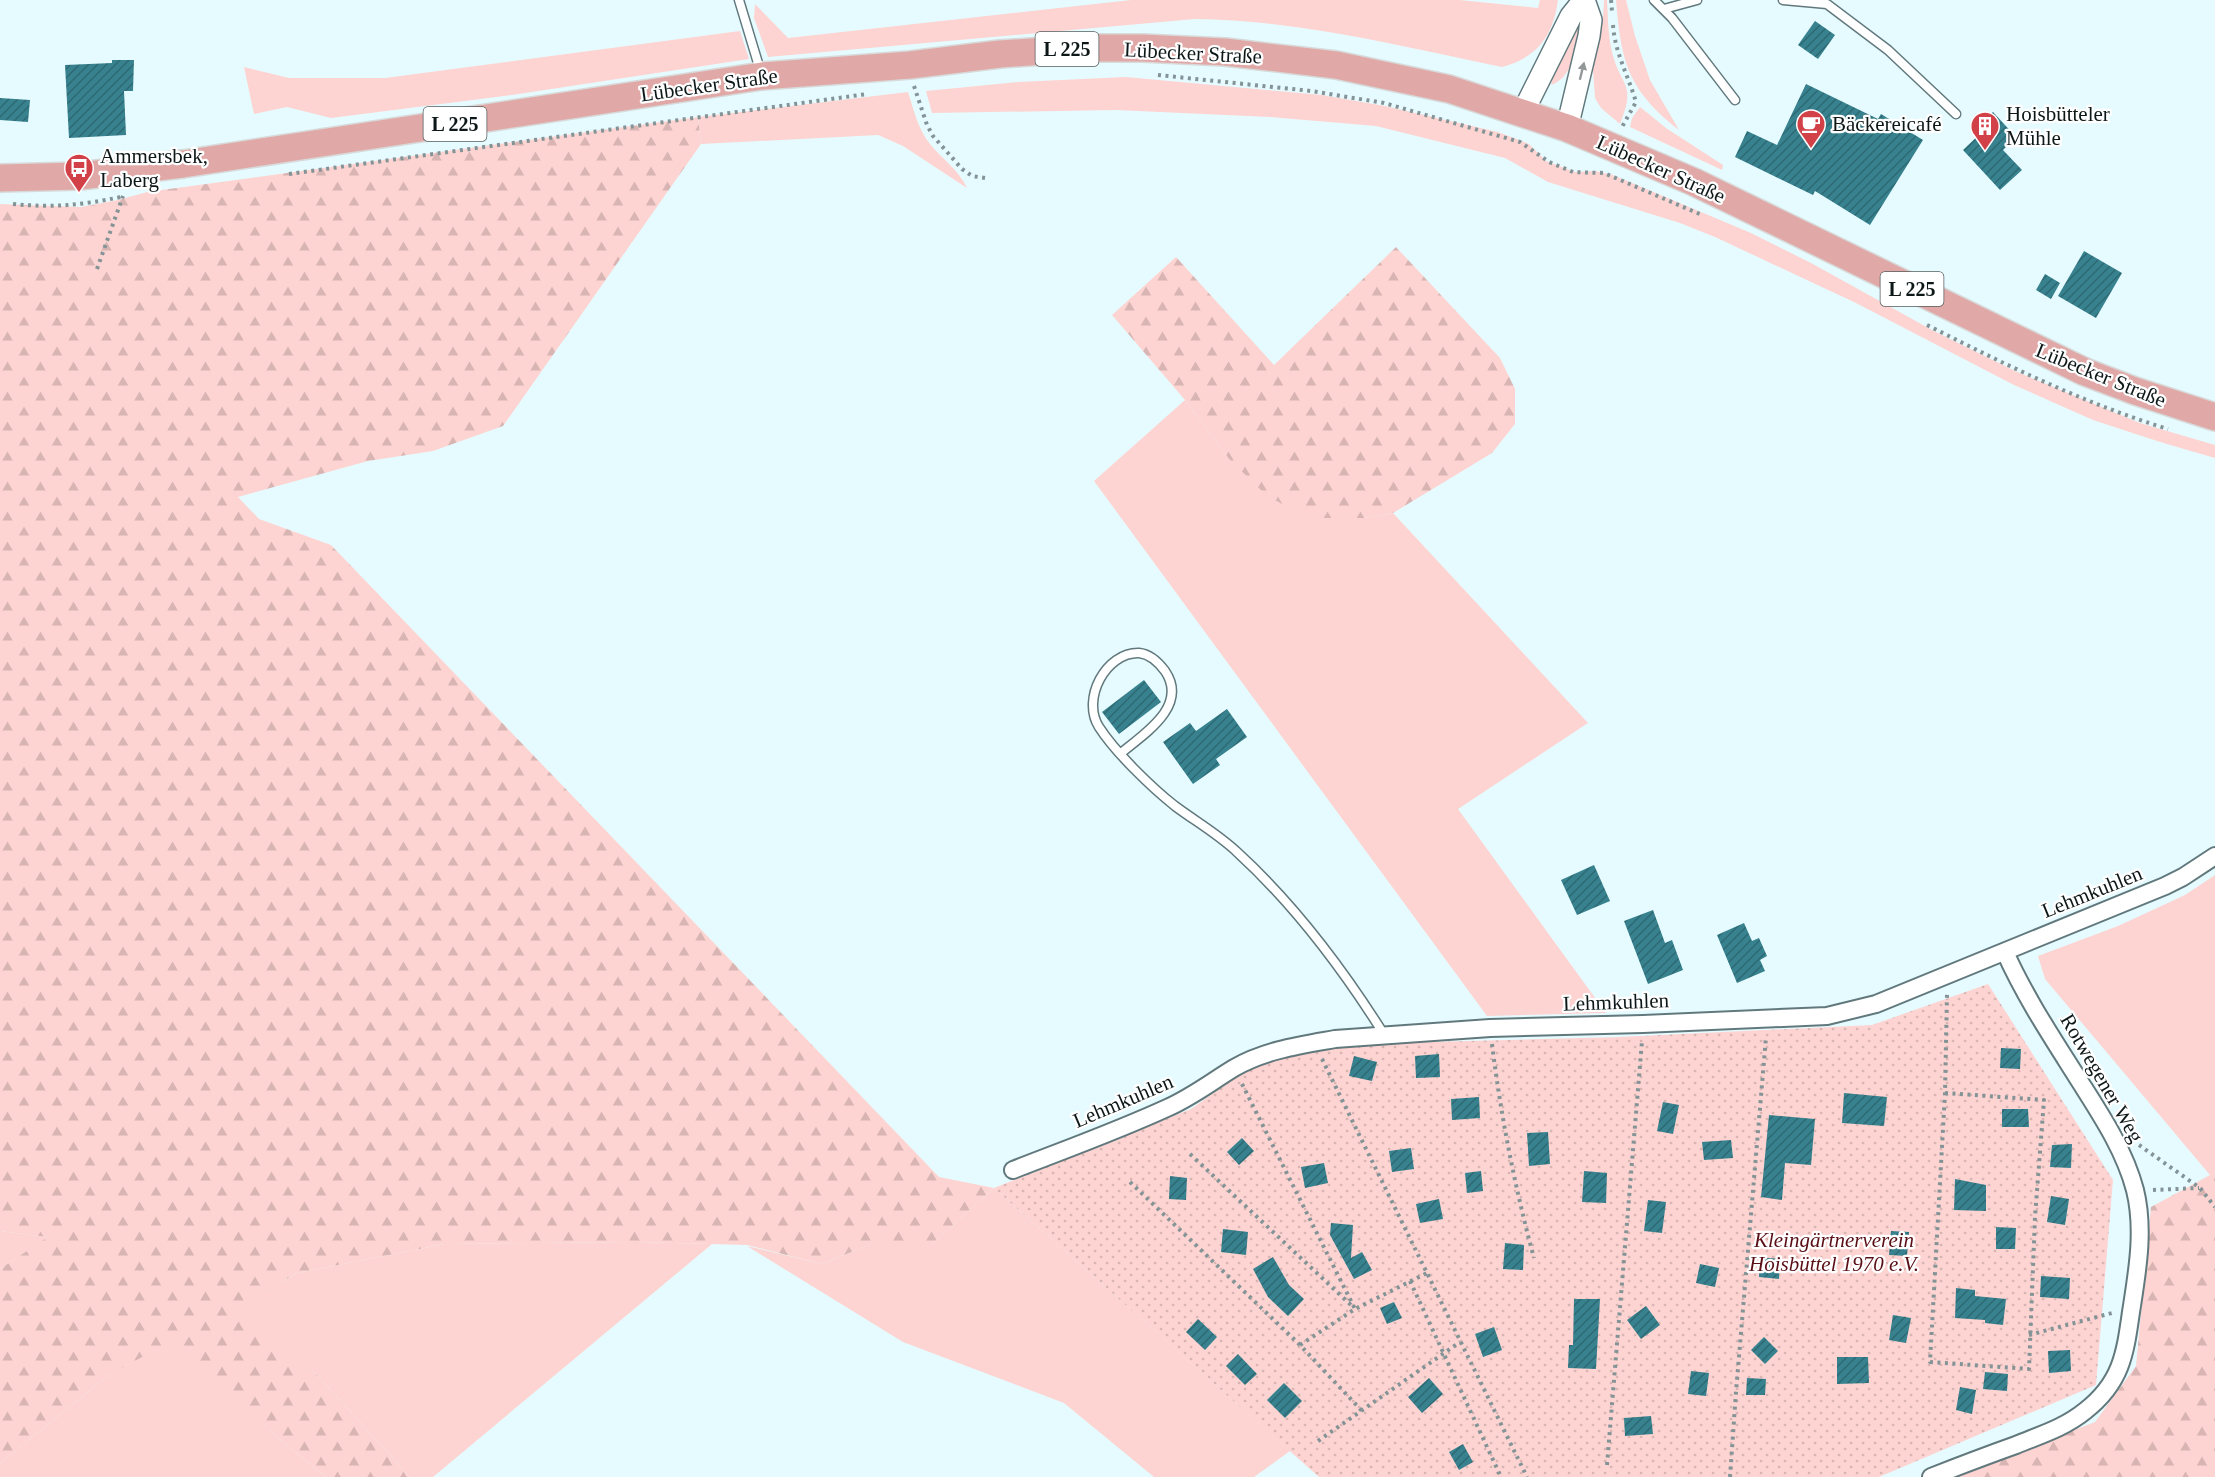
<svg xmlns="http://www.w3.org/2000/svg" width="2215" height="1477" viewBox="0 0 2215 1477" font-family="Georgia,serif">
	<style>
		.grass { fill: #fdd4d1 }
		.forest { fill: url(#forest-firs) }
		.garden { fill: url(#garden-dots) }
		.building { fill: url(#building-hatch) }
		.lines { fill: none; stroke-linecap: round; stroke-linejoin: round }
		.service-casing { stroke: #61797d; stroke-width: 11 }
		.minor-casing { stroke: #61797d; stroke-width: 20 }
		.tertiary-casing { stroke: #61797d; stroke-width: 24 }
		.primary-casing { stroke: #d8dada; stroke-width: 30 }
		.path { stroke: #839396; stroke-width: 4; stroke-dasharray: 3 4.5; stroke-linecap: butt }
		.service { stroke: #fff; stroke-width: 8 }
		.minor { stroke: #fff; stroke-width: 16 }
		.tertiary { stroke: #fff; stroke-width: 21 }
		.primary { stroke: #e0a9a7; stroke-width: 27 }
		.oneway { fill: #929797 }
		.labels { text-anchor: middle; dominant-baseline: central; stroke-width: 4.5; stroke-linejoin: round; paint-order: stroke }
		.shield { fill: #fff; stroke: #565d5d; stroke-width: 1.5 }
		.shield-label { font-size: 20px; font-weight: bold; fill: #0d1718 }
		.street-label { font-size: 21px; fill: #0d1718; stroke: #fff }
		.poi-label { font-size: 21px; fill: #0d1718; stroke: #fff; text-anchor: start }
		.park-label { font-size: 21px; font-style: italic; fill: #590f15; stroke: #fff }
	</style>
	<defs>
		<pattern id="forest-firs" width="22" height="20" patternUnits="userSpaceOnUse" patternTransform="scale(1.5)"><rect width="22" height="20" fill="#fdd4d1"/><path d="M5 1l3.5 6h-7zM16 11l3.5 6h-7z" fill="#d8b5b3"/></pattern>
		<pattern id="garden-dots" width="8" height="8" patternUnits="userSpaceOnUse" patternTransform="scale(1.5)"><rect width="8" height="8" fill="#fdd4d1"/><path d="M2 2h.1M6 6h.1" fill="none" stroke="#d8b5b3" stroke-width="1.8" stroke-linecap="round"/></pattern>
		<pattern id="building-hatch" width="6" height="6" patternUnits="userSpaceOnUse" patternTransform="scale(1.5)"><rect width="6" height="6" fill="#37828e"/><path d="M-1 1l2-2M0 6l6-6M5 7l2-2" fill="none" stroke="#2d6973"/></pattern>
	</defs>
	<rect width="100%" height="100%" fill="#e6fbff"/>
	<g class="grass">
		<path d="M1131,0H1460L1538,8L1540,0H1558C1553,36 1538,57 1502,67C1401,46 1299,20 1195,19L768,57L754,18L755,4L788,38Z"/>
		<path d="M1604,0H1607C1608,17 1608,35 1612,52C1621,88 1637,83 1620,124L1601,108L1595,98L1593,70L1603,18Z"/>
		<path d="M1616,0H1626L1635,36L1650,80L1679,130C1628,90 1621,62 1616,0Z"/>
		<path d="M1581,15L1582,21C1577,42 1575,77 1551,85L1555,70Z"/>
		<polygon points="740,31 749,59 512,95 331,118 287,107 254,114 244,67 289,78 385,78"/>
		<polygon points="1126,77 1322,95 1385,106 1498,132 1529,144 1546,161 1575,172 1595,171 1613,175 1751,233 1811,263 1932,330 2015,371 2140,423 2215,445 2215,458 2160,442 2093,420 2014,385 1856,303 1715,237 1680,223 1548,182 1505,158 1376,126 1270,117 1116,110 932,113 926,91 1018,82"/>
		<path d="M908,92C914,111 918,129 930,144C942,159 959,170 967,188L903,146L878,135L701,144L698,117Z"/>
		<polygon points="1640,107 1666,128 1723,165 1722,170 1630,127 1632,118"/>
		<polygon points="1185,400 1229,459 1364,518 1393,513 1588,723 1458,809 1606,1013 1487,1016 1094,481"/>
		<polygon points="2215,875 2215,1175 2210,1175 2045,979 2038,956 2118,926 2185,895"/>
		<polygon points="994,1188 1290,1451 1254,1477 1154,1477 1064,1403 903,1342 747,1246 822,1264 871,1244 932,1244"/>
		<polygon points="0,1231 49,1237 0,1269"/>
		<polygon points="636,1242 712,1244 433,1477 410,1477 318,1376 232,1310 297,1273 445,1244"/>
		<polygon points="170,1341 276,1436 326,1477 0,1477 0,1463 109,1375"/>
	</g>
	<g class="forest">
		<polygon points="698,117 701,144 503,426 433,451 368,461 238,497 259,519 331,545 939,1177 994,1188 932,1244 871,1244 822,1264 747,1245 636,1242 445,1244 297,1273 233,1310 318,1376 410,1477 326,1477 276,1436 170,1342 109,1375 0,1463 0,1269 48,1237 0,1231 0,204 81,207 118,200 147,192"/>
		<polygon points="1396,247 1500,358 1515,389 1515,424 1492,453 1393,513 1364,518 1307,518 1266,495 1229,459 1185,400 1112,315 1176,257 1274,365"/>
		<polygon points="2210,1175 2215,1175 2215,1477 1954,1477 2095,1422 2136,1366 2151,1207"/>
	</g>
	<polygon class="garden" points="1988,984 2113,1180 2096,1385 1879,1477 1319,1477 994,1188 1191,1109 1253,1065 1313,1045 1619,1037 1872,1025"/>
	<g class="building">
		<polygon points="1815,21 1835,35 1818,59 1798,45"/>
		<polygon points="112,60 134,60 133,91 124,91 126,135 69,138 65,65 112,63"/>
		<polygon points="1806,84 1878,119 1881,114 1923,140 1870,225 1815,191 1813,195 1735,157 1747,131 1777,145"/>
		<polygon points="0,98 30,100 28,122 0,120"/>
		<polygon points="1993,112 2016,137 2003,150 2022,170 2000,190 1963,150 1984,130 1979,125"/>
		<polygon points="2084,251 2122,273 2096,318 2058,296"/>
		<polygon points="2045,274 2060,283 2051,299 2036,290"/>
		<polygon points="1144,680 1161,702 1119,734 1102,712"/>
		<polygon points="1227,709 1247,737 1216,759 1220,765 1193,784 1163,742 1190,723 1196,731"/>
		<polygon points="1594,865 1610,901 1577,915 1561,880"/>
		<polygon points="1653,910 1665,943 1672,940 1683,970 1648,984 1624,921"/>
		<polygon points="1744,923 1752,941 1759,938 1767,956 1760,960 1765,971 1737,983 1717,935"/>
		<polygon points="2001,1048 2021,1049 2020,1069 2000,1068"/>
		<polygon points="1439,1054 1440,1077 1416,1078 1415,1056"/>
		<polygon points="1354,1056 1377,1062 1372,1081 1349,1076"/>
		<polygon points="1844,1093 1887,1097 1884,1126 1842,1123"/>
		<polygon points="1479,1097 1480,1118 1452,1120 1451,1099"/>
		<polygon points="1663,1102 1679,1105 1673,1134 1657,1131"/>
		<polygon points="2002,1109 2028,1109 2029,1127 2002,1127"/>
		<polygon points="1769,1115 1815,1119 1811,1165 1785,1163 1782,1200 1761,1197"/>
		<polygon points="1548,1132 1550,1164 1529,1166 1527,1133"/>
		<polygon points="1242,1138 1254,1151 1239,1165 1227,1152"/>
		<polygon points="1731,1140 1733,1158 1704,1160 1702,1142"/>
		<polygon points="2072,1144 2071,1168 2050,1167 2052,1145"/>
		<polygon points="1411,1148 1414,1169 1392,1172 1389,1151"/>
		<polygon points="1324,1163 1328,1183 1305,1188 1301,1167"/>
		<polygon points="1481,1171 1483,1191 1467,1193 1465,1173"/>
		<polygon points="1584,1171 1607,1173 1606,1203 1582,1202"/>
		<polygon points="1170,1176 1187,1178 1186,1200 1169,1199"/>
		<polygon points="1955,1179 1986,1185 1986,1211 1954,1210"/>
		<polygon points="2051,1196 2069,1199 2065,1225 2047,1222"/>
		<polygon points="1439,1199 1443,1219 1420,1223 1416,1204"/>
		<polygon points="1648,1200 1666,1202 1662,1233 1644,1231"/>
		<polygon points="1331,1223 1353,1225 1351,1258 1362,1252 1372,1270 1354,1279 1330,1235"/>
		<polygon points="1996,1227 2016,1228 2015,1249 1996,1249"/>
		<polygon points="1223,1229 1248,1232 1246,1255 1221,1252"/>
		<polygon points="1891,1231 1909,1232 1907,1256 1889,1255"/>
		<polygon points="1505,1243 1524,1245 1523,1270 1503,1269"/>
		<polygon points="1273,1257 1289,1285 1304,1299 1288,1316 1268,1297 1253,1269"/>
		<polygon points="1760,1257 1780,1259 1779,1279 1759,1277"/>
		<polygon points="1700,1264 1719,1268 1715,1287 1696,1283"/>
		<polygon points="2041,1276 2070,1278 2069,1299 2040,1297"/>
		<polygon points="1956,1288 1975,1290 1975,1296 2006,1299 2003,1325 1985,1323 1985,1320 1955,1318"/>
		<polygon points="1574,1299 1600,1299 1596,1369 1568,1368 1569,1345 1573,1345"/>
		<polygon points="1394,1302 1402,1318 1387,1324 1380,1308"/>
		<polygon points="1646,1306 1660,1325 1641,1339 1627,1320"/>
		<polygon points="1893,1315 1911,1318 1906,1343 1889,1340"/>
		<polygon points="1198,1319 1217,1337 1205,1350 1186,1332"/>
		<polygon points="1494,1327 1502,1350 1483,1357 1475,1334"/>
		<polygon points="1764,1337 1778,1351 1765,1364 1751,1350"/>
		<polygon points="2070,1350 2071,1371 2049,1373 2048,1351"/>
		<polygon points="1238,1354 1257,1374 1245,1385 1226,1366"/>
		<polygon points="1837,1357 1868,1357 1869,1383 1837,1384"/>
		<polygon points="1691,1371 1709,1373 1706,1396 1688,1394"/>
		<polygon points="1985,1372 2008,1374 2007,1391 1983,1389"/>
		<polygon points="1429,1378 1443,1394 1422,1413 1408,1397"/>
		<polygon points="1747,1378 1766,1379 1765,1395 1746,1395"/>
		<polygon points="1284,1383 1302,1401 1285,1418 1267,1400"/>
		<polygon points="1960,1387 1976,1390 1972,1414 1956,1410"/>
		<polygon points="1651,1416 1653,1434 1625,1436 1624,1418"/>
		<polygon points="1463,1444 1473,1462 1459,1470 1449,1452"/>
	</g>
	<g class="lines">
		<g class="service-casing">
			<g id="service">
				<polyline points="739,0 761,73"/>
				<polyline points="1654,0 1672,18 1735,100"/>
				<polyline points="1783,0 1827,4 1888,50 1956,114"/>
				<polyline points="1664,9 1697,0"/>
				<path d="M1121,753C1144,734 1189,706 1165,671C1159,663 1150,654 1139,653C1106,652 1081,699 1099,727C1115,752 1151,787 1175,806C1195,821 1218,834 1237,852C1295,905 1343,969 1385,1036"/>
			</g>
		</g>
		<g class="minor-casing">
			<g id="minor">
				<path d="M1013,1170C1064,1150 1117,1131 1167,1108C1192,1097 1211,1082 1234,1068C1265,1050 1301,1045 1335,1039L1490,1028L1643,1024L1827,1016L1876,1004L2165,886L2183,877L2215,856"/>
				<path d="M1931,1477C1959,1466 1988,1455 2016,1445C2040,1435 2064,1428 2085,1411C2121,1383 2125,1355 2131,1312C2137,1273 2145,1230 2135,1190C2125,1152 2103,1118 2082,1085C2055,1042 2026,999 2005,952"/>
			</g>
		</g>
		<g class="tertiary-casing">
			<g id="tertiary">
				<polyline points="1523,112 1571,16 1584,0"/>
				<polyline points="1567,128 1589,36 1591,20 1584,0"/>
			</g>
		</g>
		<g class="primary-casing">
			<polyline id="primary" points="0,178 80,176 183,164 762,76 910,65 1000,54 1089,48 1143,48 1225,52 1336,65 1449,89 1567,128 1694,182 2085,372 2135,391 2215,417"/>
		</g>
		<g class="path">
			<polyline points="1611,0 1612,11"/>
			<path d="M1613,25C1615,53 1628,75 1636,102L1622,127"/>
			<polyline points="1158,75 1311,91 1384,103 1520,142 1549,162 1573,172 1604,173 1702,215"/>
			<polyline points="914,86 927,125 933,136 962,169 972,176 985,178"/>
			<polyline points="289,174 867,94"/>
			<path d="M13,204C54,208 81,205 121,197"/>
			<polyline points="97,269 123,196"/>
			<path d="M1927,325C2006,365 2083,403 2168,429"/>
			<path d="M1492,1044C1501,1117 1515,1188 1534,1258"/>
			<polyline points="1322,1059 1527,1477"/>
			<polyline points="1242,1084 1355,1309"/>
			<polyline points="1945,1093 2044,1100 2035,1217 2029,1369 1930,1362 1945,1093 1947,994"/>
			<polyline points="2139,1145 2200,1188 2215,1207"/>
			<polyline points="1190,1154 1352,1306"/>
			<polyline points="1130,1182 1300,1345 1362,1411"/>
			<polyline points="2153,1190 2199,1188"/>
			<polyline points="1410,1281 1501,1477"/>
			<polyline points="2029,1335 2112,1313"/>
			<polyline points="1300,1345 1355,1309 1427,1273"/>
			<polyline points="1318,1441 1460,1342"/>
			<polyline points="1607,1465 1642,1041"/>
			<polyline points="1730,1477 1736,1392 1766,1037"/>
		</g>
		<use href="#service" class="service"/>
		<use href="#minor" class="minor"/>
		<use href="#tertiary" class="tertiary"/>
		<use href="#primary" class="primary"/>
	</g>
	<defs><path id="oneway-solid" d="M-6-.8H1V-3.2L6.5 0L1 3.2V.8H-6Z" transform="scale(1.5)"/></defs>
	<use class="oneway" href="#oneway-solid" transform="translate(1582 71) rotate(-76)"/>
	<defs>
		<g id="cafe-pin" transform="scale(1.5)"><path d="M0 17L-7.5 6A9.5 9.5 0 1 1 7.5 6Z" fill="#d14147" stroke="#fff"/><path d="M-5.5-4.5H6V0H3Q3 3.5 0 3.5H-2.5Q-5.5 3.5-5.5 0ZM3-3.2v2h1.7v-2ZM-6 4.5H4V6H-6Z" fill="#fff"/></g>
		<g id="building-pin" transform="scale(1.5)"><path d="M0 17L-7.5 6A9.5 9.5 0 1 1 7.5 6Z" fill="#d14147" stroke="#fff"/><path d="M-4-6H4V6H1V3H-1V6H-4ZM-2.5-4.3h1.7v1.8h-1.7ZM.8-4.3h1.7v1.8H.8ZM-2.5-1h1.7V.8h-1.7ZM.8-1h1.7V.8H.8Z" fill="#fff"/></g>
		<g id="bus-pin" transform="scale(1.5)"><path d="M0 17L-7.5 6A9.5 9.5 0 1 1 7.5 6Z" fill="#d14147" stroke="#fff"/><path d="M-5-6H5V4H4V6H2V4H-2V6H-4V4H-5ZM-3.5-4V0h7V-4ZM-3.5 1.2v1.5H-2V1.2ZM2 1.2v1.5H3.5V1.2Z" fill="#fff"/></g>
	</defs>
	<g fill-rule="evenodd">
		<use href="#cafe-pin" x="1811" y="124"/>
		<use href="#building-pin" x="1985" y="126"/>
		<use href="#bus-pin" x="79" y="168"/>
	</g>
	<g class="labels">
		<g class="shield">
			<rect x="1035.5" y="32" width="63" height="34" rx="4.5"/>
			<rect x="423.5" y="107" width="63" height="34" rx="4.5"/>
			<rect x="1880.5" y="272" width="63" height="34" rx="4.5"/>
		</g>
		<g class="shield-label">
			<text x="1067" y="49">L 225</text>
			<text x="455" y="124">L 225</text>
			<text x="1912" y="289">L 225</text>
		</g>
		<g class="street-label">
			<text transform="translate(1193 53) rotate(3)">Lübecker Straße</text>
			<text transform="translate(709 85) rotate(-8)">Lübecker Straße</text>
			<text transform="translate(1661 169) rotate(24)">Lübecker Straße</text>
			<text transform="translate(2101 375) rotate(22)">Lübecker Straße</text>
			<text transform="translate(2092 892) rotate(-22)">Lehmkuhlen</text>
			<text transform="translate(1616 1002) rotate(-2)">Lehmkuhlen</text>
			<text transform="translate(2102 1078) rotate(60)">Rotwegener Weg</text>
			<text transform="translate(1123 1101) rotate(-23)">Lehmkuhlen</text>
		</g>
		<g class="poi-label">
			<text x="2006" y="114">Hoisbütteler<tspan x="2006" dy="24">Mühle</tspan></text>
			<text x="1832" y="124">Bäckereicafé</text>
			<text x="100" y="156">Ammersbek,<tspan x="100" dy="24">Laberg</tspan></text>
		</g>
		<g class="park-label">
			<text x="1834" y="1240">Kleingärtnerverein<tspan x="1834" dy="24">Hoisbüttel 1970 e.V.</tspan></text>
		</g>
	</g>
</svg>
